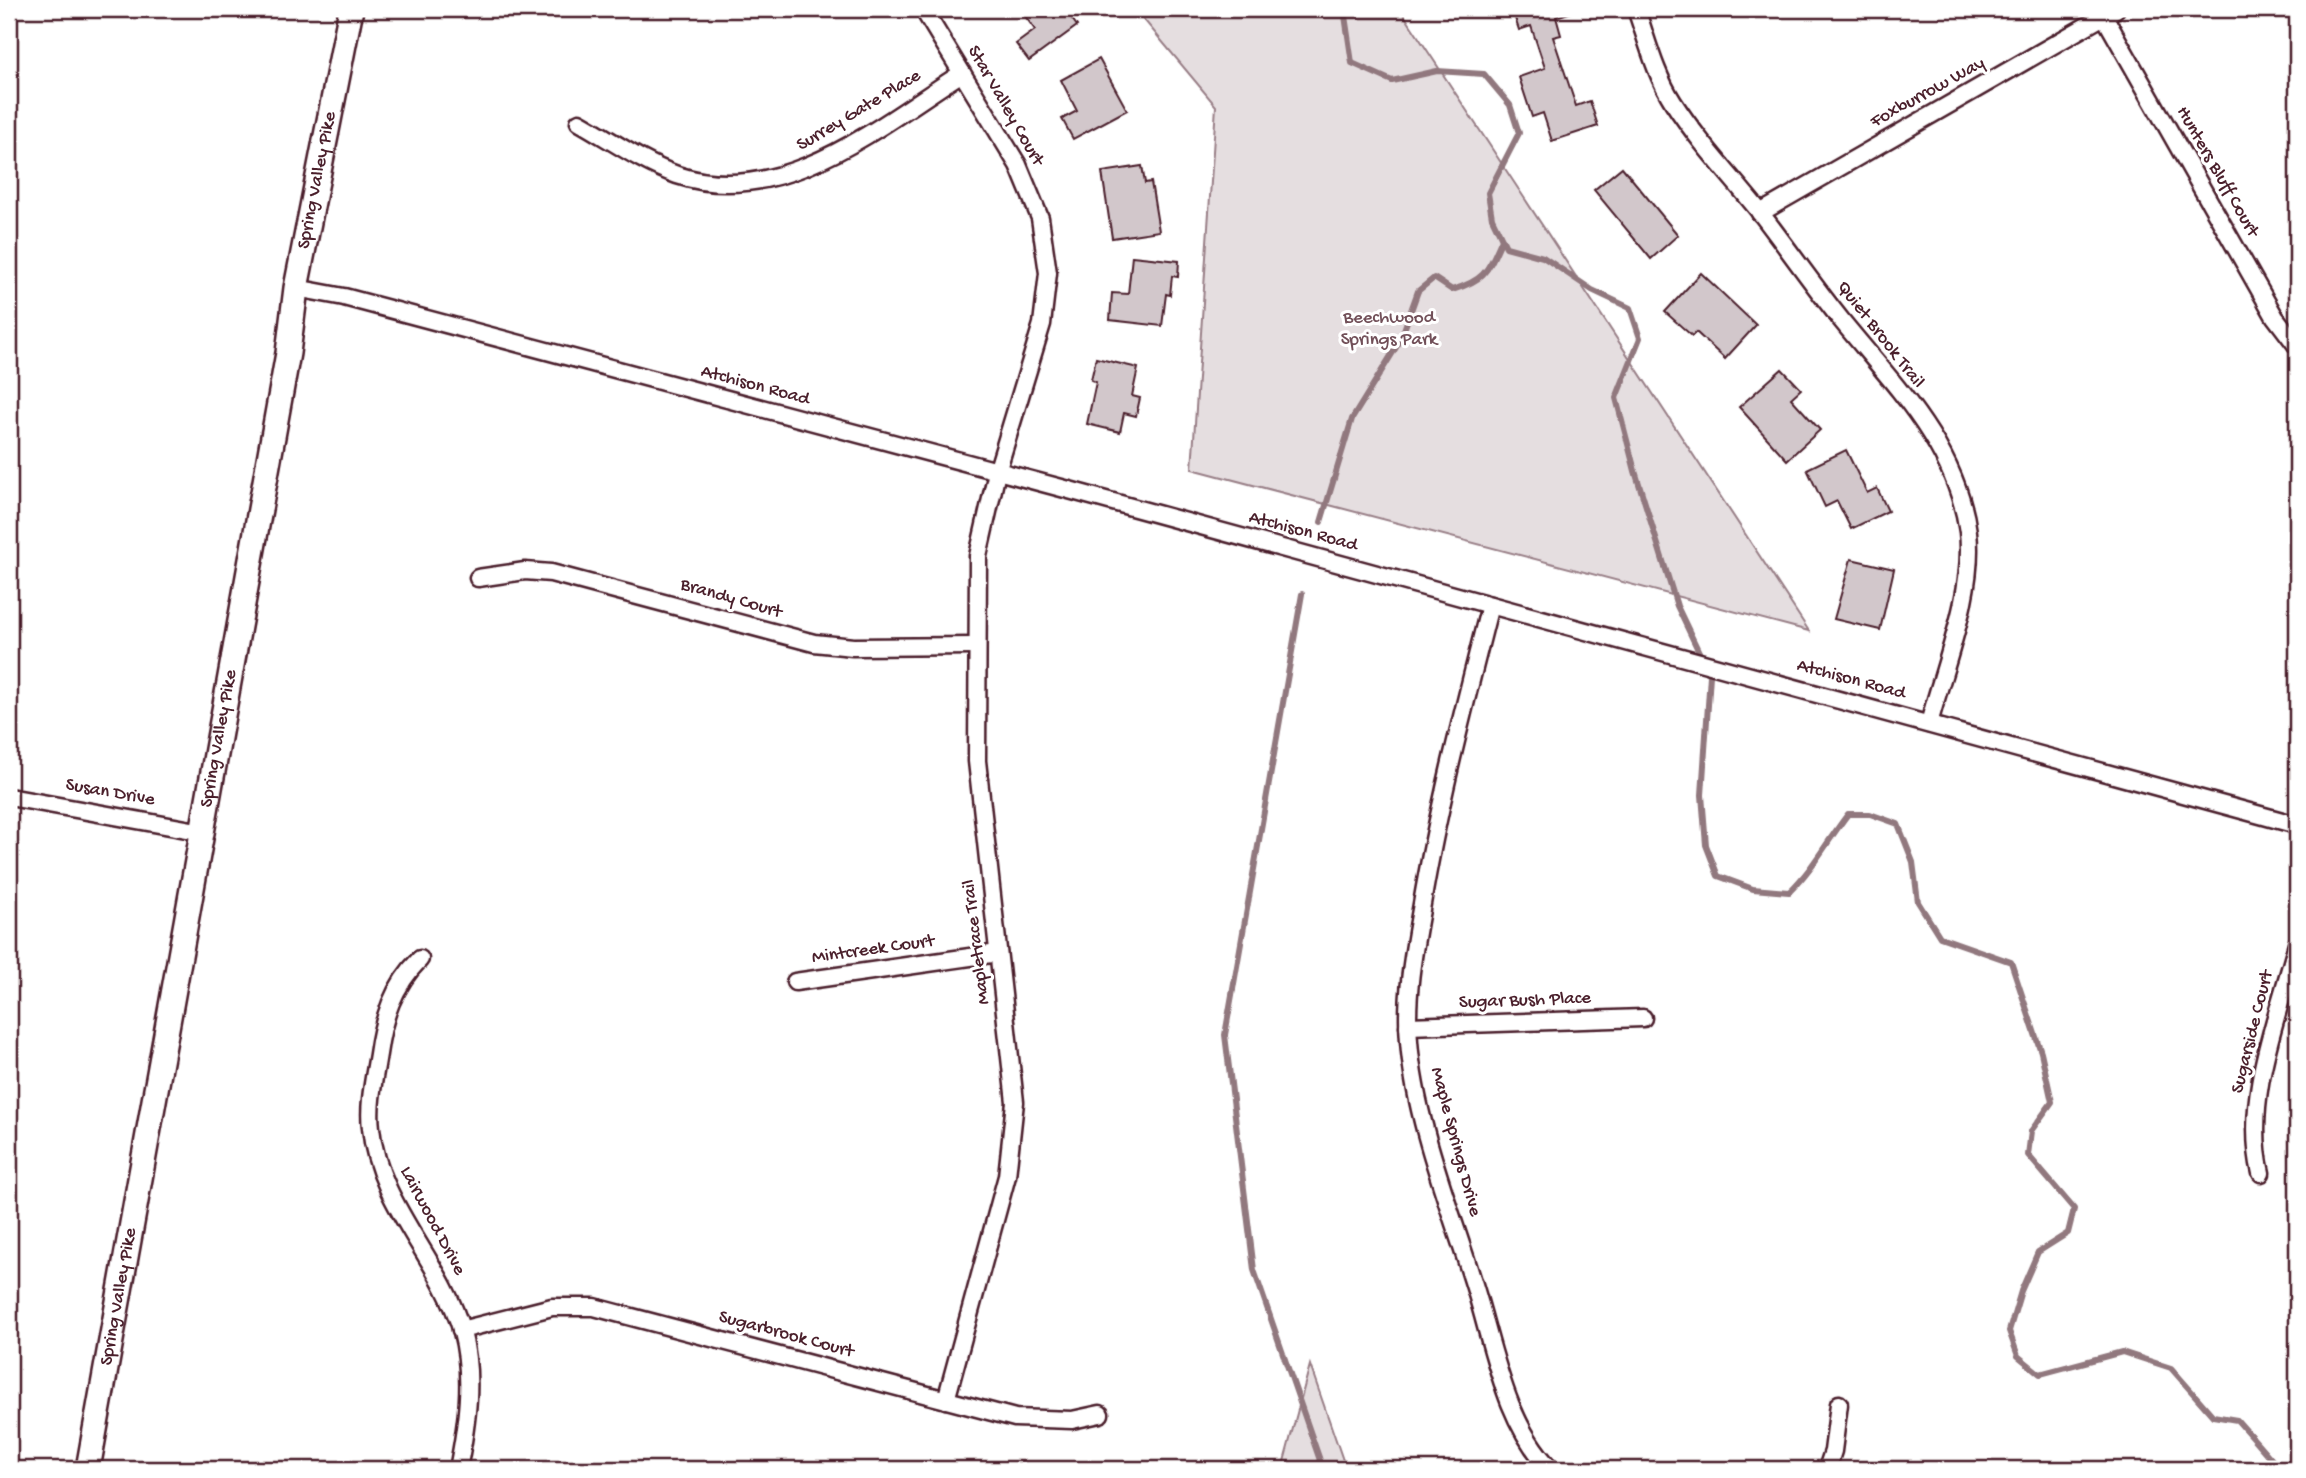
<svg xmlns="http://www.w3.org/2000/svg" width="2306" height="1478" viewBox="0 0 2306 1478" font-family="'Gochi Hand',sans-serif">
	<style>
		.green { fill: #e5dee0; stroke: #987e86; stroke-width: 2 }
		.lines { fill: none; stroke-linecap: round; stroke-linejoin: round }
		.stream { stroke: #91787e; stroke-width: 6 }
		.building { fill: #d2c7cb; stroke: #4a1f2b; stroke-width: 2 }
		.street-casing { stroke: #4a1f2b; stroke-width: 21 }
		.secondary-casing { stroke: #4a1f2b; stroke-width: 28 }
		.street { stroke: #fff; stroke-width: 16 }
		.secondary { stroke: #fff; stroke-width: 23 }
		.labels { text-anchor: middle; dominant-baseline: central; stroke-width: 6; stroke-linejoin: round; paint-order: stroke }
		.street-label { font-size: 19px; fill: #4a1f2b; stroke: #fff }
		.park-label { font-size: 19px; fill: #714f58; stroke: #fff }
	</style>
	<rect width="100%" height="100%" fill="#fff"/>
	<filter id="ink" filterUnits="userSpaceOnUse"><feTurbulence type="fractalNoise" baseFrequency=".0143" numOctaves="2"/><feDisplacementMap in="SourceGraphic" scale="14" xChannelSelector="R" yChannelSelector="G"/><feConvolveMatrix kernelMatrix="1 2 1 2 8 2 1 2 1" color-interpolation-filters="sRGB"/></filter>
	<g filter="url(#ink)">
		<g class="green">
			<polygon points="1135,9 1400,9 1809,631 1192,469 1216,106"/>
			<polygon points="1310,1365 1346,1469 1282,1469"/>
		</g>
		<g class="lines">
			<g class="stream">
				<path d="M1344,9L1352,63L1392,81L1437,71L1484,74L1510,105L1519,133L1488,193L1492,218L1506,247L1543,257L1592,290L1630,308L1640,338L1616,398L1635,471L1677,606L1710,675L1702,795L1706,845L1718,876L1753,889L1789,892C1813,869 1828,840 1848,814H1870L1898,824L1913,862L1918,902L1940,937L2011,962L2041,1052L2052,1102L2031,1131L2028,1155L2074,1209L2068,1233L2038,1252L2021,1291L2009,1331L2018,1356L2040,1374L2122,1352L2171,1368L2213,1416L2237,1420L2280,1469"/>
				<path d="M1321,522L1352,419L1400,341L1418,291L1434,278L1452,290C1486,280 1488,270 1502,239"/>
				<polyline points="1302,594 1225,1035 1254,1270 1323,1469"/>
			</g>
		</g>
		<g class="building">
			<polygon points="1020,9 1065,9 1077,26 1029,61 1016,44 1035,30"/>
			<polygon points="1512,9 1572,9 1572,12 1556,17 1561,35 1553,37 1576,106 1590,101 1598,126 1552,141 1543,113 1532,117 1519,77 1545,68 1531,26 1519,30"/>
			<polygon points="1099,59 1127,110 1073,139 1062,119 1077,111 1061,80"/>
			<polygon points="1142,166 1145,183 1151,182 1159,231 1112,238 1102,172"/>
			<polygon points="1622,167 1678,235 1651,259 1594,190"/>
			<polygon points="1132,256 1179,261 1178,277 1172,276 1170,295 1166,294 1162,326 1110,320 1112,293 1128,294"/>
			<polygon points="1701,273 1756,325 1725,359 1696,332 1692,336 1665,312"/>
			<polygon points="1096,358 1138,368 1132,396 1140,398 1136,416 1124,413 1120,432 1087,424 1096,382 1091,380"/>
			<polygon points="1782,369 1801,389 1791,398 1820,430 1787,460 1739,407"/>
			<polygon points="1846,450 1867,493 1877,488 1888,511 1851,529 1837,501 1825,507 1807,469"/>
			<polygon points="1851,559 1894,569 1880,630 1834,619"/>
		</g>
		<g class="lines">
			<g class="street-casing">
				<g id="street">
					<polyline points="923,9 1018,165 1040,218 1048,273 1042,324 997,472 978,556 977,761 1015,1102 1007,1176 946,1400"/>
					<path d="M1636,9C1647,40 1655,74 1673,102C1698,141 1730,175 1759,211C1787,247 1813,285 1842,321C1894,385 1957,447 1968,532C1975,591 1944,666 1929,724"/>
					<polyline points="2104,16 2275,317 2297,346"/>
					<path d="M579,122C611,140 643,163 677,175C781,210 880,125 962,73"/>
					<polyline points="1760,213 2116,9"/>
					<polyline points="296,288 344,297 1069,490 2297,825"/>
					<polyline points="478,578 525,571 551,573 814,643 853,647 976,646"/>
					<path d="M1490,605C1465,704 1439,803 1422,904C1414,949 1405,995 1409,1041C1415,1123 1452,1212 1476,1291C1494,1350 1506,1424 1551,1469"/>
					<polyline points="9,797 203,832"/>
					<path d="M420,959C393,986 383,1018 378,1054C374,1079 368,1104 371,1128C378,1205 442,1260 462,1332C474,1377 467,1424 458,1469"/>
					<polyline points="795,982 998,953"/>
					<polyline points="1408,1026 1643,1018"/>
					<path d="M2261,1173C2243,1099 2278,1016 2297,944"/>
					<polyline points="461,1330 552,1307 594,1307 1015,1418 1072,1420 1100,1414"/>
					<polyline points="1827,1469 1833,1451 1839,1404"/>
				</g>
			</g>
			<g class="secondary-casing">
				<g id="secondary">
					<path id="s1" d="M88,1469L288,353L296,288L351,9"/>
				</g>
			</g>
			<use href="#street" class="street"/>
			<use href="#secondary" class="secondary"/>
		</g>
	</g>
	<g class="labels">
		<g class="street-label">
			<text transform="translate(1928 93) rotate(-29)">Foxburrow Way</text>
			<text transform="translate(1005 106) rotate(60)">Star Valley Court</text>
			<text transform="translate(859 111) rotate(-31)">Surrey Gate Place</text>
			<text transform="translate(2217 172) rotate(60)">Hunters Bluff Court</text>
			<text stroke="none"><textPath href="#s1" startOffset="1309">Spring Valley Pike</textPath></text>
			<text transform="translate(1880 335) rotate(52)">Quiet Brook Trail</text>
			<text transform="translate(755 386) rotate(15)">Atchison Road</text>
			<text transform="translate(1303 532) rotate(15)">Atchison Road</text>
			<text transform="translate(731 599) rotate(16)">Brandy Court</text>
			<text transform="translate(1851 680) rotate(15)">Atchison Road</text>
			<text stroke="none"><textPath href="#s1" startOffset="742">Spring Valley Pike</textPath></text>
			<text transform="translate(110 793) rotate(10)">Susan Drive</text>
			<text transform="translate(977 942) rotate(-97)">Mapletrace Trail</text>
			<text transform="translate(873 950) rotate(-8)">Mintcreek Court</text>
			<text transform="translate(1525 1001) rotate(-2)">Sugar Bush Place</text>
			<text transform="translate(2253 1032) rotate(-76)">Sugarside Court</text>
			<text transform="translate(1455 1142) rotate(75)">Maple Springs Drive</text>
			<text transform="translate(432 1221) rotate(62)">Lairwood Drive</text>
			<text stroke="none"><textPath href="#s1" startOffset="175">Spring Valley Pike</textPath></text>
			<text transform="translate(786 1335) rotate(15)">Sugarbrook Court</text>
		</g>
		<g class="park-label">
			<text x="1389" y="318">Beechwood<tspan x="1389" dy="22">Springs Park</tspan></text>
		</g>
	</g>
	<rect width="2306" height="1478" fill="none" stroke="#fff" stroke-width="35"/>
	<rect x="18" y="18" width="2271" height="1443" fill="none" stroke="#4a1f2b" stroke-width="2.5" filter="url(#ink)"/>
</svg>
